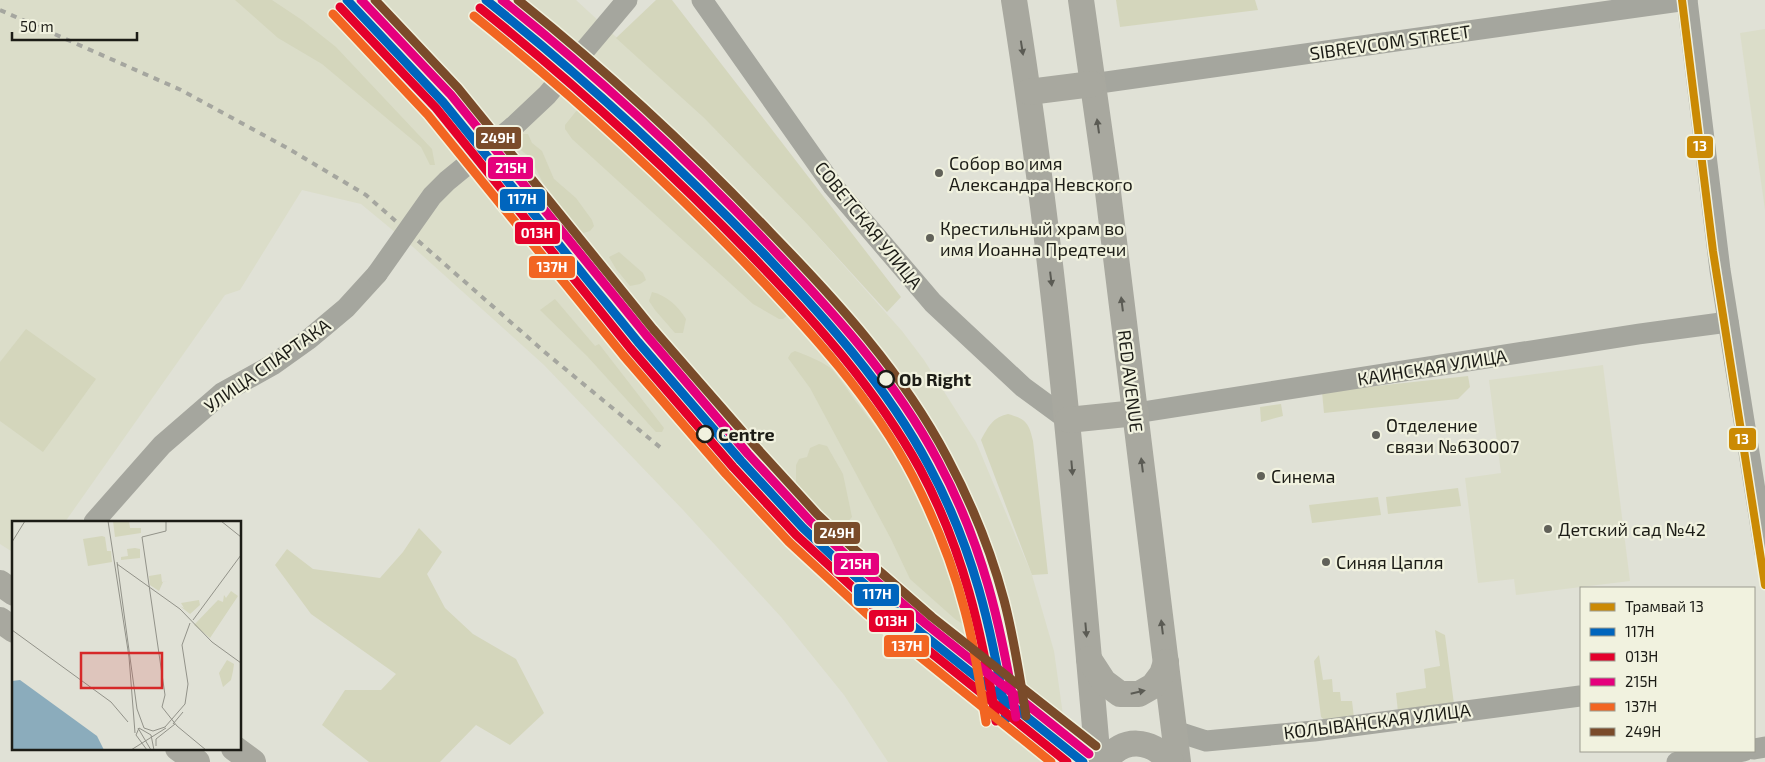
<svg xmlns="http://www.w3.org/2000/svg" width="1765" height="762" viewBox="0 0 1765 762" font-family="'Exo 2',sans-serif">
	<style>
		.built { fill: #dbddc9 }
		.green { fill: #d4d6bc }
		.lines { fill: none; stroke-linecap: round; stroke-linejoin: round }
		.minor { stroke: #a5a69e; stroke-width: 21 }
		.major { stroke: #a8a89f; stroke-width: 26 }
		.rail { stroke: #a5a69f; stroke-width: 4; stroke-dasharray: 6 6; stroke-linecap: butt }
		.minor-bridge { stroke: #a5a69e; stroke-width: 21 }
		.rail-1-casing { stroke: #f1f2df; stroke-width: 12 }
		.rail-2-casing { stroke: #f1f2df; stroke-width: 12 }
		.rail-3-casing { stroke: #f1f2df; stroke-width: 12 }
		.rail-4-casing { stroke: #f1f2df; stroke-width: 12 }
		.rail-5-casing { stroke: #f1f2df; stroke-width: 12 }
		.rail-1 { stroke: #0065bd; stroke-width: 9 }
		.rail-2 { stroke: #e4002b; stroke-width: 9 }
		.rail-3 { stroke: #e5007d; stroke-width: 9 }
		.rail-4 { stroke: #f26522; stroke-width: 9 }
		.rail-5 { stroke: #7a4b2a; stroke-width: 9 }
		.tram-1-casing { stroke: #f1f2df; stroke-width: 11 }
		.tram-1 { stroke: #cb8a04; stroke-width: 8 }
		.oneway { fill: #5b5b54 }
		.poi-dot { fill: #616159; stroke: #f1f2df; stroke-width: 2 }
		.stop-dot { fill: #f1f2df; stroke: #1c1c16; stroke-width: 2.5 }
		.labels { text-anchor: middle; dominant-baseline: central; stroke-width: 4.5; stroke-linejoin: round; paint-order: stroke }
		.street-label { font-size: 18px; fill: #1c1c16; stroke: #f1f2df }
		.poi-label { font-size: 18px; fill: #1c1c16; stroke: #f1f2df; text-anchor: start }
		.stop-label { font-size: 18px; font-weight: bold; fill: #1c1c16; stroke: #f1f2df; text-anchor: start }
		.inset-road { fill: none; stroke: #929289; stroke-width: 1 }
		.view { fill: #d62828; fill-opacity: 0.15; stroke: #d62828; stroke-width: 2.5 }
		.inset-edge { fill: none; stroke: #1c1c16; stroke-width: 2.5 }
		.line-badge { stroke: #f1f2df; stroke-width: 2 }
		.badge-label { font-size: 14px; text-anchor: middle; font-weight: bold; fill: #fff }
	</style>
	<rect width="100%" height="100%" fill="#e0e1d6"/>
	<g class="built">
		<polygon points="0,0 576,0 704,118 806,223 902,331 924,360 976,442 1032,575 1054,651 1063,715 1057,762 888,762 844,695 781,617 684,511 544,365 413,247 361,204 302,190 240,290 225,295 65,522 14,522 14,553 0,544"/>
		<polygon points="1765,29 1765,210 1740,33"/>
		<polygon points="1603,365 1630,581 1516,595 1514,579 1478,583 1465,478 1501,473 1489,380"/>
	</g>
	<g class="green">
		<polygon points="235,0 272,0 302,20 336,47 432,149 435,165 430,165 421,147 322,64 278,38"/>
		<polygon points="656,0 672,0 901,297 887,312 806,223 704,118 616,38"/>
		<polygon points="1116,0 1255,0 1258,10 1120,27"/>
		<polygon points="581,105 623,140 620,143 796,308 783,319 779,319 753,304 572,139 565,129 565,125"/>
		<polygon points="522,134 528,134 532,143 542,151 554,179 576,198 592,220 594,226 590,231 583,233 566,220 550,197 530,157 514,145"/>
		<polygon points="619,252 643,273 646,280 640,284 630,286 616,269 609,257"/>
		<path d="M652,292C666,295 678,306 686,319L683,333H675L655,310L649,301Z"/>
		<polygon points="555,299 595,346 599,344 664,428 662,432 656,432 587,356 540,310"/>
		<polygon points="26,329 96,379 43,452 0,421 0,362"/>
		<path d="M795,351C806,355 819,360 829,367C837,373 850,394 857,403C880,433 904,464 921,497C940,537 956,582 966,626L955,619L910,579L891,539L810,388L788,358L791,353Z"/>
		<polygon points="1468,376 1470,387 1458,399 1324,413 1322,392"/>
		<polygon points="1281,404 1283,416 1261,422 1260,407"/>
		<path d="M1008,414C1026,419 1029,423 1033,441L1048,574L1032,575L981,440C988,427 993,417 1008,414Z"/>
		<polygon points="819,444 827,446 843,474 852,517 844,526 826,526 815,516 805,498 796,490 796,465 799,459 807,457 810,448"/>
		<polygon points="1458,488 1461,506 1388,514 1386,497"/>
		<polygon points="1378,497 1381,515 1312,523 1309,505"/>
		<polygon points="419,528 442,552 427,574 445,608 473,634 516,659 544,713 510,745 476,725 440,762 369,762 322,725 345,690 381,690 396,674 311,614 275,565 287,549 313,569 380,578 403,552"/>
		<polygon points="1435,630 1445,635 1454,704 1398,712 1396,693 1426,688 1424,669 1440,666"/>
		<polygon points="1319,655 1323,680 1332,679 1333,692 1340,692 1341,701 1352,701 1354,718 1327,722 1321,717 1314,661"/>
	</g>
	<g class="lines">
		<g class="minor">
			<polyline points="702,0 833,186 933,303 1023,387 1068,420"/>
			<polyline points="1687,0 1720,270 1765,553"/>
			<polyline points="1092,84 1687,0"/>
			<polyline points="513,127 547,95 627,0"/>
			<polyline points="1136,413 1639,334 1728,322"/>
			<polyline points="94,522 162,445 222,393 274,364 309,339 346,308 377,274"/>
			<polyline points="1175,731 1206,741 1314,731 1580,696"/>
			<polyline points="1754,749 1765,747"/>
			<polyline points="1677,762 1744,751"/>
		</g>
		<g class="major">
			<path d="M1014,0C1054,252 1076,507 1098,762"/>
			<polyline points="1081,0 1107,184 1178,762"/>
			<polyline points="1029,92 1092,84"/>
			<polyline points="1068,420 1136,413"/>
			<polyline points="0,583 14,593"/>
			<polyline points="0,620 14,630"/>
			<polyline points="1089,659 1104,682 1120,694 1139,694 1153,686 1162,674 1166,662"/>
			<polyline points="178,748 197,762"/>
			<polyline points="234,748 253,762"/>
			<path d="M1104,762C1124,736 1150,739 1171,762"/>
		</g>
		<polyline class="rail" points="0,10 181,90 289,149 366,195 547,354 661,448"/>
		<polyline class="minor-bridge" points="377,274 432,196 447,181 513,127"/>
		<g class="rail-1-casing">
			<g id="rail-1">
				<polyline points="347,0 443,102 638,342 741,461 803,528 841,564 920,632 1083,762"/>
				<path d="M486,0C584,78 676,163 763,253C825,318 887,386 929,466C973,548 992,628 1006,719"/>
			</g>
		</g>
		<g class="rail-2-casing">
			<g id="rail-2">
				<polyline points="340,7 436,108 630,348 733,467 796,535 873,606 1067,762"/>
				<path d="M480,8C576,85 666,167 752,256C815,321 876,389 920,469C963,549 982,632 996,721"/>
			</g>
		</g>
		<g class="rail-3-casing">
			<g id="rail-3">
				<polyline points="361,0 451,95 646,335 748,454 810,521 848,557 926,624 1089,754"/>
				<path d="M502,0C596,75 684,156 767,243C831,310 895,379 938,461C983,545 1001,625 1016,717"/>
			</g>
		</g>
		<g class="rail-4-casing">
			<g id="rail-4">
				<polyline points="333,14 428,115 623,355 726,474 789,542 867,614 1051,762"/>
				<path d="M474,16C571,94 663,178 750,268C810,331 872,398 913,477C935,520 953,565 965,611C975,648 980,685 986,722"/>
			</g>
		</g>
		<g class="rail-5-casing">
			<g id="rail-5">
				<polyline points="375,0 458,88 653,329 756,447 817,514 854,549 932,617 1096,746"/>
				<path d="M518,0C608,72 692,150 771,233C837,301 903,373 947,457C971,502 991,551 1004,600C1014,638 1020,677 1026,716"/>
			</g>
		</g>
		<use href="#rail-1" class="rail-1"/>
		<use href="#rail-2" class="rail-2"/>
		<use href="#rail-3" class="rail-3"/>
		<use href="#rail-4" class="rail-4"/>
		<use href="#rail-5" class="rail-5"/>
		<g class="tram-1-casing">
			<polyline id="tram-1" points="1682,0 1713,251 1765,585"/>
		</g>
		<use href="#tram-1" class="tram-1"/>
	</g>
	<defs><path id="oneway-solid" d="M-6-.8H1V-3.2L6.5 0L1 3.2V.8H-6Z" transform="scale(1.25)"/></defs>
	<g class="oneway">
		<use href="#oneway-solid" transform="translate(1022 48) rotate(81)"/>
		<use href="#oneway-solid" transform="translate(1098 126) rotate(-98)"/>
		<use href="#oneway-solid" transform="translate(1051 279) rotate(83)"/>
		<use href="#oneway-solid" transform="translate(1122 304) rotate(-97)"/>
		<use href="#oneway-solid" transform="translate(1142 465) rotate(-97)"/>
		<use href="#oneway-solid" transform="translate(1072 468) rotate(85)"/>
		<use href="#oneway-solid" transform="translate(1162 627) rotate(-97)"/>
		<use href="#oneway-solid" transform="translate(1086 630) rotate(85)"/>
		<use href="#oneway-solid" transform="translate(1138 692) rotate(-13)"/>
	</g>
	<g class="poi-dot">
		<circle cx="939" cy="173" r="5"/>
		<circle cx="930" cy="238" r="5"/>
		<circle cx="1376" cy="435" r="5"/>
		<circle cx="1261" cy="476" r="5"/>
		<circle cx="1548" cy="529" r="5"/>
		<circle cx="1326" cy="562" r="5"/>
	</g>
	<g class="stop-dot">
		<circle cx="886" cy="379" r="8"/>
		<circle cx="705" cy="434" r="8"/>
	</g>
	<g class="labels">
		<g class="street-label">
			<text transform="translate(1390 42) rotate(-8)">SIBREVCOM STREET</text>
			<text transform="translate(869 225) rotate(51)">СОВЕТСКАЯ УЛИЦА</text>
			<text transform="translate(267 365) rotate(-35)">УЛИЦА СПАРТАКА</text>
			<text transform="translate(1432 367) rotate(-9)">КАИНСКАЯ УЛИЦА</text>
			<text transform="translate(1131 381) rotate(83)">RED AVENUE</text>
			<text transform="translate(1377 721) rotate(-7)">КОЛЫВАНСКАЯ УЛИЦА</text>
		</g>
		<g class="poi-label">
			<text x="949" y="163">Собор во имя<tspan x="949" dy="21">Александра Невского</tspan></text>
			<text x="940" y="228">Крестильный храм во<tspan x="940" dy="21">имя Иоанна Предтечи</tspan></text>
			<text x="1386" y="425">Отделение<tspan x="1386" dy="21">связи №630007</tspan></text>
			<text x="1271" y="476">Синема</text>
			<text x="1558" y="529">Детский сад №42</text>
			<text x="1336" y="562">Синяя Цапля</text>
		</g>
		<g class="stop-label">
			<text x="899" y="379">Ob Right</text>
			<text x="718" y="434">Centre</text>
		</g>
	</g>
	<g transform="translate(12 521)">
		<rect width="229" height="229" fill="#e0e1d6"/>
		<path d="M101,0H117L118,7H129V12L103,16ZM90,15L93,16L95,30H99L100,41L76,45L71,18ZM123,27L128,28V37L109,39V36L116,35L115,28ZM149,53L150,61L155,60L151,61L147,70L138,64L137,55ZM219,70L226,75L198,117L182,104L206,79L211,81L212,74L214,77ZM187,79L188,84L178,93L168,85L172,87L169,82ZM215,139L222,143L221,150L219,159L211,166L207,152Z" fill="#d4d6bc"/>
		<path d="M8,159L85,215L92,229H0V160Z" fill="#8bacbc"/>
		<path class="inset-road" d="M96,0L117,136L123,212M154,0V10L130,16L153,174L150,186L165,205L194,229M209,0L229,16M0,21L13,0M105,41L125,188L132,207M105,43L168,88L200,121L229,142M181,99L229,34M0,109L99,181L116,201M161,203L171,191M126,207L139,229M132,207L141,210L153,206L173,183L176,163L170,124L178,102M144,225V218L163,203M119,229L154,207M135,229L124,214L127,207L139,214L142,229"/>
		<path class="view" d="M69,132H150V167H69Z"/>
		<rect width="229" height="229" class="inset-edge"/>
	</g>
	<g class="line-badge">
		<rect x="475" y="126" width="47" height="24" rx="5" fill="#7a4b2a"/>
		<rect x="1686" y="135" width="28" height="24" rx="5" fill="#cb8a04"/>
		<rect x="487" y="156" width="47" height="24" rx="5" fill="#e5007d"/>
		<rect x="499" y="188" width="47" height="24" rx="5" fill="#0065bd"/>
		<rect x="514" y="221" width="47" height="24" rx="5" fill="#e4002b"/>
		<rect x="528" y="255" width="48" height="24" rx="5" fill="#f26522"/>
		<rect x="1728" y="427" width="29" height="24" rx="5" fill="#cb8a04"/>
		<rect x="813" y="521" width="48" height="24" rx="5" fill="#7a4b2a"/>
		<rect x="833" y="552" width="47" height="24" rx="5" fill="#e5007d"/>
		<rect x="853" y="583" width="47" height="24" rx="5" fill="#0065bd"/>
		<rect x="868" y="609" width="47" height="24" rx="5" fill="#e4002b"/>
		<rect x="883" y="634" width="47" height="24" rx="5" fill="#f26522"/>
	</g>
	<g class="badge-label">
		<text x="498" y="143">249Н</text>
		<text x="1700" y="151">13</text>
		<text x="511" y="173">215Н</text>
		<text x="522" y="204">117Н</text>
		<text x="537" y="238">013Н</text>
		<text x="552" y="272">137Н</text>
		<text x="1742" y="444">13</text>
		<text x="837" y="538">249Н</text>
		<text x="856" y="569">215Н</text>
		<text x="877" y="599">117Н</text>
		<text x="891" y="626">013Н</text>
		<text x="907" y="651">137Н</text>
	</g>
	<rect x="1580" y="587" width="175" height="165" fill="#f1f2df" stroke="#9c9c8f"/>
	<rect x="1590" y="603" width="25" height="8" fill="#cb8a04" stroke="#9c9c8f"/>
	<text x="1625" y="612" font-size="15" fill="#1c1c16">Трамвай 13</text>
	<rect x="1590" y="628" width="25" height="8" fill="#0065bd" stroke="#9c9c8f"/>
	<text x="1625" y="637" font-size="15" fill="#1c1c16">117Н</text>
	<rect x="1590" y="653" width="25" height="8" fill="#e4002b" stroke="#9c9c8f"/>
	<text x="1625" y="662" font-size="15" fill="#1c1c16">013Н</text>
	<rect x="1590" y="678" width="25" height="8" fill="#e5007d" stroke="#9c9c8f"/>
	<text x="1625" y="687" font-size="15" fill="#1c1c16">215Н</text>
	<rect x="1590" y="703" width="25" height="8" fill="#f26522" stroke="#9c9c8f"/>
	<text x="1625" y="712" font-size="15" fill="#1c1c16">137Н</text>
	<rect x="1590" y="728" width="25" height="8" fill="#7a4b2a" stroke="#9c9c8f"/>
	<text x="1625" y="737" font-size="15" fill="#1c1c16">249Н</text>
	<path d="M12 32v8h125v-8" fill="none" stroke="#1c1c16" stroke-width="2.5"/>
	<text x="20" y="32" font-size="15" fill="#1c1c16" stroke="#f1f2df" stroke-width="4" paint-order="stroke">50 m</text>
</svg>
